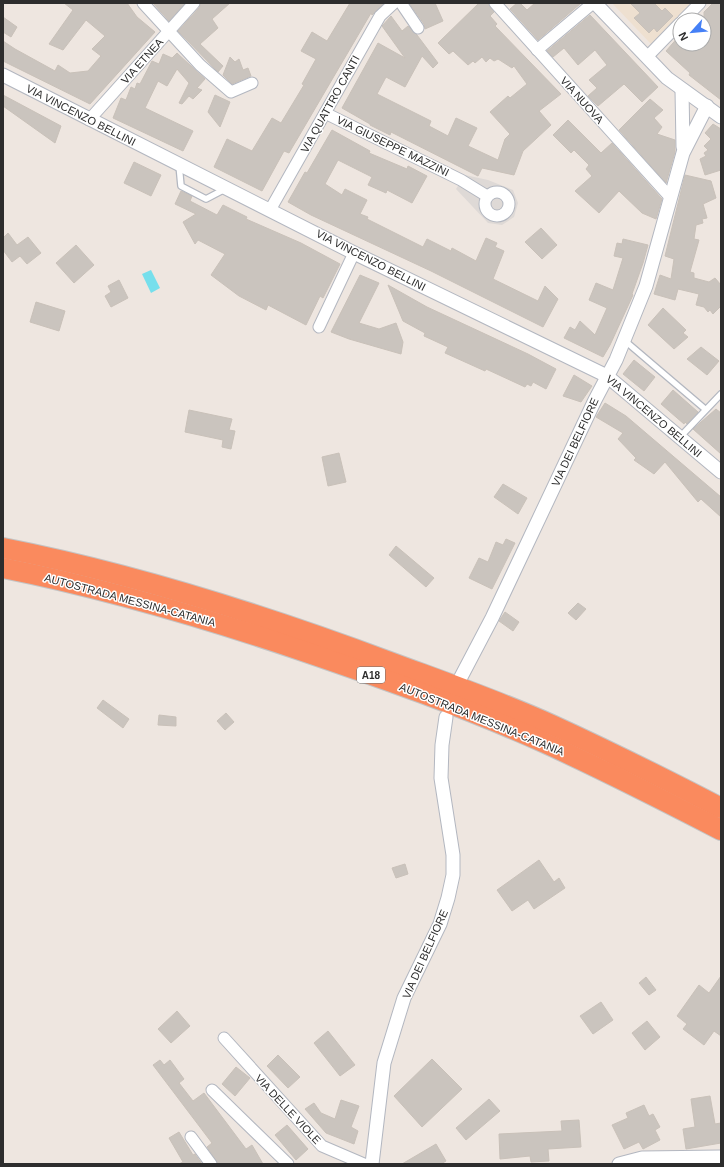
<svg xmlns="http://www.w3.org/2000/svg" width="724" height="1167" viewBox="0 0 724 1167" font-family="Arial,sans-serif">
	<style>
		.education { fill: #eee0d0 }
		.plaza { fill: #ded9d6 }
		.water { fill: #76dfec }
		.building { fill: #cac4be; stroke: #c9c1b9 }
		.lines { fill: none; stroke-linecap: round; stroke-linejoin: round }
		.service-casing { stroke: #b3b7c0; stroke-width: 8 }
		.minor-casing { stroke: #b3b7c0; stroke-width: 13 }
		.tertiary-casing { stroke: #b3b7c0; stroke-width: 15 }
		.motorway-casing { stroke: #c4c4c4; stroke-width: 22 }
		.service { stroke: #fff; stroke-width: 5.5 }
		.minor { stroke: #fff; stroke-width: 11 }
		.tertiary { stroke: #fff; stroke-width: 13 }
		.motorway { stroke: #fa8a5e; stroke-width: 20 }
		.labels { text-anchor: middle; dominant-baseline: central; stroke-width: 3; stroke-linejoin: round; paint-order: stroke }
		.shield { fill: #fff; stroke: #6c6c6c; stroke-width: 1 }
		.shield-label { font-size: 10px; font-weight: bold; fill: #2d2d2d }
		.street-label { font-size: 11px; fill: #2d2d2d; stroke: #fff }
	</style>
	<rect width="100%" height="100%" fill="#eee6e0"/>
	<polygon class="education" points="612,3 691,3 652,45"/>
	<polygon class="plaza" points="465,175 488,180 513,190 518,203 514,217 502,225 488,223 456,189"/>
	<polygon class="water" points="151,270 160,288 151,293 142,274"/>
	<g class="building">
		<polygon points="64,3 127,3 137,17 155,32 90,104 3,61 3,41 15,49 55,71 58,65 70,73 88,71 101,56 92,49 105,36 86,20 63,50 49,44 73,10"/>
		<polygon points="153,3 185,3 169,21"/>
		<polygon points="201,3 230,3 212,19 218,28 200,44 223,66 218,72 178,31 199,8"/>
		<polygon points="350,3 383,4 372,15 371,13 289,153 284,151 262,191 214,167 227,139 252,151 272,118 281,123 304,85 302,84 316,59 301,51 312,32 327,41"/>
		<polygon points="409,3 435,3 443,21 425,29 424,24"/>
		<polygon points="479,3 488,3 494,12 490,16 497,24 495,26 561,94 539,111 551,125 523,151 514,175 482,168 478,176 391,132 390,135 370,125 370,124 342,108 378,43 405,58 382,26 391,16 402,31 408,26 417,35 438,63 433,68 422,56 405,87 386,77 377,94 431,121 429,126 448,136 456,118 477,128 468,146 498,160 505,139 510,134 490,112 508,96 510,98 527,84 514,66 512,68 498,59 494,61 490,58 486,62 482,57 475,63 473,61 468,65 453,51 449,54 438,43"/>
		<polygon points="517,3 520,3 527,10 535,3 580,4 538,40 510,9"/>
		<polygon points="630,3 654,3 662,11 665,8 673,16 657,32 654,28 649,33 634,18 640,13"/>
		<polygon points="713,3 721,3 721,100 689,75 690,73 666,51 680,35 680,44 704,44 704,12"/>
		<polygon points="590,15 658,87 642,102 624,84 598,106 588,96 597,88 589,80 607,65 595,50 578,65 564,48 553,57 547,51"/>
		<polygon points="3,17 17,27 11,37 3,32"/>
		<polygon points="177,53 205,79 197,88 202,90 193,99 189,96 182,104 179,103 189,83 177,69 167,86 158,81 145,108 193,131 183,151 113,118 121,98 126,100 131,87 135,89 137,83 140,84 152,61 159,64 163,54 172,58"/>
		<polygon points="230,57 235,62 239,59 243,70 248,68 251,76 232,84 223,75"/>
		<polygon points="3,95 61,126 55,143 3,106"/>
		<polygon points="215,95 230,102 220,127 208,112"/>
		<polygon points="650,99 663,110 654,118 662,127 657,134 675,140 675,152 666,183 619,130"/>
		<polygon points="568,120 601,153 612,143 662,199 656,219 642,213 619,191 599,213 575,191 592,176 586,169 589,165 574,150 571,153 553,135"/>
		<polygon points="713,124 721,129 721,170 705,175 700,159 706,156 704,153 708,150 704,146 711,139 705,133"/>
		<polygon points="332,130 370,151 369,153 407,169 408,166 427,176 412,203 387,190 386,193 368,185 372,177 338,160 325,184 342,195 345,189 367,200 360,214 368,217 367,219 423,247 427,239 451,251 452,248 476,261 486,238 497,243 495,247 504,251 493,279 538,301 545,286 558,299 543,327 431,271 311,215 288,202 305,172 307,173"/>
		<polygon points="134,162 161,175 151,196 124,183"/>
		<polygon points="685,175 711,181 716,198 703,204 707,218 702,219 703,223 696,225 694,239 699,240 690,272 694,273 694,278 709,282 715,278 721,285 721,306 713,314 710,310 708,312 704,307 696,305 699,294 678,289 675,300 654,294 660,275 671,279 674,259 665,256"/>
		<polygon points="181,191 192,196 190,201 217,215 223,205 247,217 246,219 301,243 340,264 323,298 320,296 306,325 268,305 266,310 239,296 211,275 225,254 198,240 195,244 183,222 196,214 175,204"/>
		<polygon points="541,228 557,245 542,259 525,242"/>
		<polygon points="8,233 17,245 28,237 41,253 27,264 20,256 12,262 3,250 3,238"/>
		<polygon points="623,239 648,245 643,263 632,294 633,295 610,345 603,357 564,338 570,327 575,330 580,321 595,335 607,308 589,300 596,283 613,290 623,258 614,256 617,243 622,244"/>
		<polygon points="76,245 94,265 74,283 56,263"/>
		<polygon points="360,275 379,283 359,323 379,329 396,323 403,342 401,354 349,339 331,332"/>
		<polygon points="119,280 128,298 111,307 105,296 111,292 108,286"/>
		<polygon points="388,285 427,307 528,354 556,369 546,389 533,382 531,386 527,384 525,387 486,369 485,371 445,353 448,347 424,336 425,333 403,321"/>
		<polygon points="36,302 65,311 59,331 30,322"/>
		<polygon points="663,308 686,330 683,333 688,337 674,349 648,325"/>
		<polygon points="701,347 719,361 707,375 687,359"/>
		<polygon points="634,360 655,377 644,391 623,374"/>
		<polygon points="574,375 592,386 581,402 563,396"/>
		<polygon points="673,390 698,412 687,424 685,422 684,424 661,404"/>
		<polygon points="605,403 626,416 721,497 721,517 701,499 698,502 665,462 654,474 634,460 636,458 618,439 623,433 596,417"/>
		<polygon points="716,409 721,413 721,454 693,429"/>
		<polygon points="189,410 232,419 229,430 235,431 231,449 222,447 223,440 185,432"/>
		<polygon points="339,453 346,482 328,486 322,457"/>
		<polygon points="503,484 527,498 518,514 494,497"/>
		<polygon points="506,539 515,543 492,589 469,578 479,558 488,562 496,542 503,545"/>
		<polygon points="396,546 434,578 426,587 389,555"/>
		<polygon points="578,603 586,609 576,620 568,613"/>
		<polygon points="505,612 519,622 513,631 499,621"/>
		<polygon points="103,700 129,719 123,728 97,708"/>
		<polygon points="226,713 234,722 225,730 217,721"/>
		<polygon points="159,715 176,717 176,726 158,725"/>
		<polygon points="539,860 554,882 559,878 565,888 534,909 528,900 512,911 497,890"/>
		<polygon points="405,864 408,874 396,878 392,868"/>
		<polygon points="721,976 721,1036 714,1031 704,1045 683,1029 687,1024 677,1016 699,985 709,993"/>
		<polygon points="646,977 656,990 649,995 639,983"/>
		<polygon points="601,1002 613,1020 593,1034 580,1016"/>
		<polygon points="177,1011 190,1026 171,1043 158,1029"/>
		<polygon points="647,1021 660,1037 645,1050 632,1033"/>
		<polygon points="328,1031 355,1065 340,1076 314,1043"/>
		<polygon points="278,1055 300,1077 288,1088 267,1066"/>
		<polygon points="432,1059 462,1089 422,1127 394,1096"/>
		<polygon points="160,1060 164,1065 170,1060 184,1079 179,1083 193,1101 204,1093 246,1149 252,1145 263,1164 218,1164 207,1147 212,1143 153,1065"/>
		<polygon points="236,1067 250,1078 235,1096 222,1084"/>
		<polygon points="710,1096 715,1124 721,1123 721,1143 686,1149 683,1129 695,1127 691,1099"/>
		<polygon points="489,1099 500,1111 466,1140 456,1128"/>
		<polygon points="341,1100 359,1106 351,1127 358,1131 354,1144 326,1133 305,1109 314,1103 321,1113 335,1119"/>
		<polygon points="644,1105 649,1116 653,1114 660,1127 655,1130 660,1140 643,1149 639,1142 624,1149 612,1125 628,1118 626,1113"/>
		<polygon points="579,1120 581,1147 548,1149 549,1161 531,1162 530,1156 500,1159 499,1134 562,1131 561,1121"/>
		<polygon points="287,1125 308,1149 296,1160 275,1135"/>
		<polygon points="179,1132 193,1155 195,1154 202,1164 179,1164 183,1162 169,1138"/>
		<polygon points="436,1144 446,1161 441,1164 402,1164"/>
	</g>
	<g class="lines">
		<g class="service-casing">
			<g id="service">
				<polyline points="179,165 181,186 206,199 225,189"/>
				<polyline points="624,340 705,409"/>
				<polyline points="680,437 721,394"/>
			</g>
		</g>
		<g class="minor-casing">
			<g id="minor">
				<polyline points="143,3 200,65 231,92 252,83"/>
				<polyline points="401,3 418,28"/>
				<polyline points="495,3 670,197"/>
				<polyline points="683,20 700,3"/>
				<polyline points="537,50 593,3"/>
				<polyline points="647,57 680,23"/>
				<polyline points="325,113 461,180 487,196"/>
				<polyline points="89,120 194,3"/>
				<circle cx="497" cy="204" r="12"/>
				<polyline points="270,210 380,16 394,3"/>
				<polyline points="319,327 354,253"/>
				<polyline points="224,1038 322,1146 364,1164"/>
				<polyline points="212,1090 288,1164"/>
				<polyline points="191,1137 211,1164"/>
			</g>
		</g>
		<g class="tertiary-casing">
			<g id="tertiary">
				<polyline points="595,3 667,78 721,117"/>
				<polyline points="3,75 354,253 607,376 721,472"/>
				<polyline points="682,90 683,147"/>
				<polyline points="461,677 492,618 595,400 616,360 646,286 683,153 707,106"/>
				<polyline points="372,1164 384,1063 404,998 440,924 448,898 453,875 453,855 441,778 442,745 446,717"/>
				<polyline points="619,1164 642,1158 721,1157"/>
			</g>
		</g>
		<g class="motorway-casing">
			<g id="motorway">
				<path d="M3,548C136,574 264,615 390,662C444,682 499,701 552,725C609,751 665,779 721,808"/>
				<path d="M3,568C104,588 202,617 300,650C382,678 465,707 545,743C604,770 663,800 721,830"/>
			</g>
		</g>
		<use href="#service" class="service"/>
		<use href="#minor" class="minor"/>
		<use href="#tertiary" class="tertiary"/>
		<use href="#motorway" class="motorway"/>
	</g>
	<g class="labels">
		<rect class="shield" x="357" y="667" width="28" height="16" rx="3"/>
		<g class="shield-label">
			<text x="371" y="675">A18</text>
		</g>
		<g class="street-label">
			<text transform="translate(142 61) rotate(-48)">VIA ETNEA</text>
			<text transform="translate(582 100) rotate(48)">VIA NUOVA</text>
			<text transform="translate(330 104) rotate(-61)">VIA QUATTRO CANTI</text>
			<text transform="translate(81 115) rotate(27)">VIA VINCENZO BELLINI</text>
			<text transform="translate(393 146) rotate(26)">VIA GIUSEPPE MAZZINI</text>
			<text transform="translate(371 260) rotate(27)">VIA VINCENZO BELLINI</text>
			<text transform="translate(654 416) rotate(40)">VIA VINCENZO BELLINI</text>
			<text transform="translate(575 442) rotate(-65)">VIA DEI BELFIORE</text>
			<text transform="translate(130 600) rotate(15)">AUTOSTRADA MESSINA-CATANIA</text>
			<text transform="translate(482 719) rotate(22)">AUTOSTRADA MESSINA-CATANIA</text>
			<text transform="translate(425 954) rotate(-66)">VIA DEI BELFIORE</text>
			<text transform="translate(288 1109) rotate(47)">VIA DELLE VIOLE</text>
		</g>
	</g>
	<rect width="724" height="1167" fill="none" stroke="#2d2d2d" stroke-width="8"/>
	<g transform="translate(692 32) rotate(243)"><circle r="19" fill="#ffffff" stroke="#ababab"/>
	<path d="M0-3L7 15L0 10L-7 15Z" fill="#4580f6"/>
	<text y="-6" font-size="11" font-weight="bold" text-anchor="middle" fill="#2d2d2d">N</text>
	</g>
</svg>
